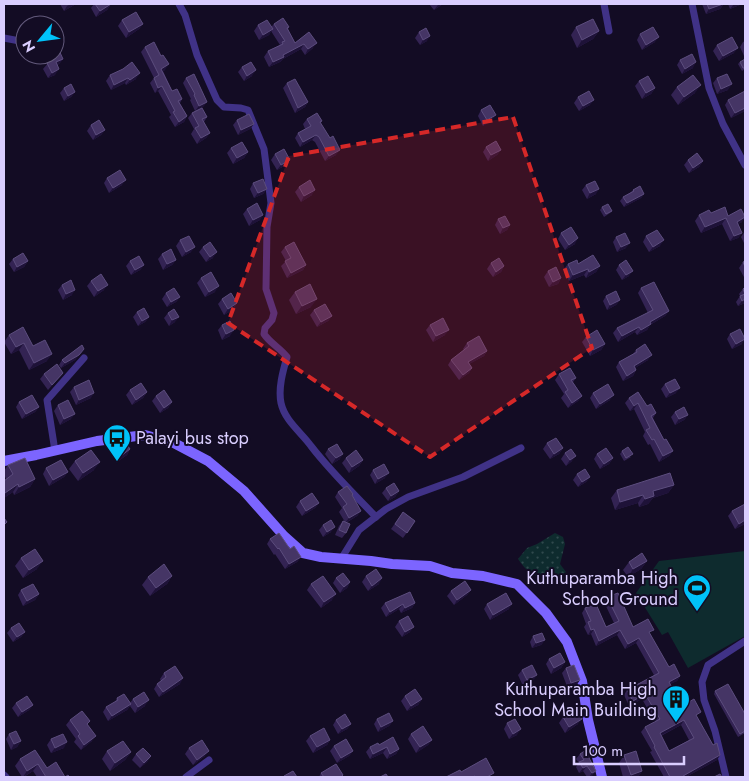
<svg xmlns="http://www.w3.org/2000/svg" width="749" height="781" viewBox="0 0 749 781" font-family="Jost,sans-serif">
	<style>
		.green { fill: #0e2b2e }
		.park { fill: url(#park-dots) }
		.lines { fill: none; stroke-linecap: round; stroke-linejoin: round }
		.street { stroke: #403287; stroke-width: 7 }
		.secondary { stroke: #7c65ff; stroke-width: 10 }
		.wall { fill: #332353; fill-rule: evenodd }
		.shaded-wall { fill: #1e1238 }
		.building { fill: #453565; stroke: #5c4d7e; fill-rule: evenodd }
		.marked { fill: #d62828; fill-opacity: 0.2; stroke: #d62828; stroke-width: 4; stroke-dasharray: 10 6; stroke-linejoin: round }
		.labels { text-anchor: middle; dominant-baseline: central; stroke-width: 4; stroke-linejoin: round; paint-order: stroke }
		.poi-label { font-size: 18px; fill: #daceff; stroke: #130c24; text-anchor: end }
	</style>
	<defs>
		<pattern id="park-dots" width="8" height="8" patternUnits="userSpaceOnUse" patternTransform="scale(1.25)"><rect width="8" height="8" fill="#0e2b2e"/><path d="M2 2h.1M6 6h.1" fill="none" stroke="#30494d" stroke-width="1.8" stroke-linecap="round"/></pattern>
	</defs>
	<rect width="100%" height="100%" fill="#130c24"/>
	<polygon class="green" points="745,551 745,636 688,668 668,632 662,635 636,593 659,561"/>
	<path class="park" d="M555,533L563,537L565,544L560,564L566,572C547,587 530,577 518,559L527,548L537,544Z"/>
	<g class="lines">
		<g class="street">
			<path d="M179,4L185,15L197,55L217,100L224,107L241,108L248,110L264,149L271,203L267,227L266,289L274,313L272,320L265,328L264,334C270,343 280,348 287,357C283,371 278,388 281,403C285,421 301,432 311,446C331,472 354,494 376,517"/>
			<polyline points="604,4 609,31"/>
			<polyline points="692,4 709,88 723,124 745,165"/>
			<polyline points="4,38 25,42"/>
			<polyline points="55,451 47,400 84,358"/>
			<polyline points="341,559 359,530 386,509 408,497 463,477 521,448"/>
			<polyline points="4,775 6,777"/>
			<polyline points="186,777 209,760"/>
			<polyline points="726,777 715,731 704,700 702,682 708,665 745,641"/>
		</g>
		<polyline class="secondary" points="4,461 36,455 97,441 145,435 174,443 208,461 244,491 284,536 303,553 321,557 371,561 392,564 430,566 452,573 483,576 517,584 546,613 567,642 582,681 588,720 602,777"/>
	</g>
	<g class="wall">
		<polygon points="60,4 76,4 64,11"/>
		<polygon points="94,4 111,4 107,10 96,17 91,8"/>
		<polygon points="429,4 443,4 434,10"/>
		<polygon points="702,4 724,4 720,9 706,14"/>
		<polygon points="728,4 742,4 730,9"/>
		<polygon points="122,20 143,24 139,29 126,38 118,26"/>
		<polygon points="274,24 289,27 288,29 295,43 309,32 313,48 305,55 301,49 283,59 280,62 269,67 264,57 268,51 280,45 271,31 269,35 259,40 254,31 258,25 271,27"/>
		<polygon points="576,27 599,31 593,39 577,48 571,35"/>
		<polygon points="419,32 427,41 420,45 415,38"/>
		<polygon points="640,34 655,42 642,50 637,40"/>
		<polygon points="745,41 745,55 744,56 740,47 743,42"/>
		<polygon points="717,45 734,53 719,61 713,51"/>
		<polygon points="145,47 165,70 163,71 172,91 182,99 180,103 187,116 184,122 175,127 169,117 171,115 158,91 155,93 150,83 154,78 141,52"/>
		<polygon points="45,55 55,55 63,59 59,64 57,65 55,75 48,78 43,69 48,63"/>
		<polygon points="680,60 693,68 682,74 677,65"/>
		<polygon points="740,62 745,69 742,71 738,64"/>
		<polygon points="242,67 252,76 244,81 238,72"/>
		<polygon points="110,75 136,79 126,85 125,83 111,90 106,81"/>
		<polygon points="186,78 207,102 202,108 207,117 204,122 210,133 206,138 197,144 191,134 194,129 188,118 192,113 195,111 190,100 191,99 183,83"/>
		<polygon points="717,78 728,90 717,94 713,83"/>
		<polygon points="639,81 655,88 651,94 642,99 635,86"/>
		<polygon points="287,83 308,102 305,107 295,113 283,88"/>
		<polygon points="677,87 695,93 678,105 671,95"/>
		<polygon points="64,88 75,92 71,97 64,101 60,93"/>
		<polygon points="745,91 745,111 731,118 725,105 728,100"/>
		<polygon points="578,97 590,105 579,111 574,103"/>
		<polygon points="481,110 492,120 483,126 478,116"/>
		<polygon points="307,119 322,121 320,124 336,155 325,161 315,142 312,140 300,147 295,138 298,133 305,129 303,124"/>
		<polygon points="237,120 254,124 250,129 238,135 233,125"/>
		<polygon points="91,125 105,130 101,135 93,140 87,131"/>
		<polygon points="486,147 501,150 497,155 488,161 483,152"/>
		<polygon points="231,148 248,152 244,158 233,164 227,153"/>
		<polygon points="275,154 290,160 286,165 277,170 271,160"/>
		<polygon points="688,160 703,161 699,167 689,173 684,165"/>
		<polygon points="107,178 122,185 109,193 104,183"/>
		<polygon points="253,183 267,189 263,194 254,198 250,189"/>
		<polygon points="586,185 596,194 587,199 582,190"/>
		<polygon points="299,187 312,195 301,202 295,192"/>
		<polygon points="633,190 644,194 641,198 624,207 620,201 623,197 630,193"/>
		<polygon points="602,207 612,211 610,213 604,217 600,210"/>
		<polygon points="247,209 260,220 249,226 243,214"/>
		<polygon points="711,213 728,216 742,222 738,224 742,233 738,238 730,241 722,224 701,233 695,221 699,215"/>
		<polygon points="498,219 510,225 507,230 500,234 495,225"/>
		<polygon points="745,231 745,245 741,237"/>
		<polygon points="561,233 575,244 565,250 558,239"/>
		<polygon points="646,236 660,246 649,252 643,242"/>
		<polygon points="616,237 626,248 617,252 613,242"/>
		<polygon points="180,240 191,252 182,257 176,246"/>
		<polygon points="203,247 213,258 206,262 199,252"/>
		<polygon points="285,247 306,265 303,270 287,278 281,266 286,261 281,252"/>
		<polygon points="162,254 176,260 172,265 163,270 158,259"/>
		<polygon points="13,259 28,261 24,267 14,272 9,264"/>
		<polygon points="130,261 144,265 140,270 131,275 126,266"/>
		<polygon points="745,261 745,279 739,268 743,262"/>
		<polygon points="491,263 504,266 501,272 493,277 487,269"/>
		<polygon points="568,264 578,264 600,266 596,272 586,278 584,275 569,281 564,269"/>
		<polygon points="619,265 629,276 622,280 616,270"/>
		<polygon points="548,271 561,278 558,284 549,287 544,277"/>
		<polygon points="201,278 215,292 205,297 197,283"/>
		<polygon points="91,281 104,290 94,297 87,286"/>
		<polygon points="62,285 72,295 63,300 58,290"/>
		<polygon points="745,287 745,303 738,306 736,302 740,296 739,294 743,289"/>
		<polygon points="641,288 669,311 665,316 650,325 647,330 637,335 635,332 618,342 613,333 617,328 648,313 638,293"/>
		<polygon points="295,292 311,307 296,314 289,300"/>
		<polygon points="166,293 180,297 176,302 167,307 162,299"/>
		<polygon points="606,296 620,300 616,305 607,310 603,301"/>
		<polygon points="222,299 234,309 224,315 218,304"/>
		<polygon points="314,310 332,316 328,321 317,327 310,315"/>
		<polygon points="137,312 149,317 145,322 138,326 133,317"/>
		<polygon points="168,313 175,322 169,326 164,318"/>
		<polygon points="222,325 230,336 222,340 218,330"/>
		<polygon points="430,325 445,335 433,342 426,330"/>
		<polygon points="730,334 742,344 732,349 727,339"/>
		<polygon points="9,335 33,346 47,361 29,370 19,350 11,354 4,342"/>
		<polygon points="586,337 605,344 601,350 590,356 582,342"/>
		<polygon points="467,343 487,351 484,356 469,364 472,368 469,373 459,380 448,365 451,360 464,350 463,349"/>
		<polygon points="84,349 75,360 61,368 59,365 62,360"/>
		<polygon points="636,350 648,360 635,368 636,370 633,376 623,381 616,367 619,362 633,354"/>
		<polygon points="63,373 48,390 40,379 44,374"/>
		<polygon points="559,374 576,378 573,382 582,396 578,401 568,408 561,398 564,394 555,380"/>
		<polygon points="665,384 676,393 666,398 661,389"/>
		<polygon points="74,387 91,398 76,405 70,392"/>
		<polygon points="130,390 147,392 143,398 132,405 126,395"/>
		<polygon points="593,393 610,400 596,409 590,398"/>
		<polygon points="156,396 172,402 168,408 160,413 152,401"/>
		<polygon points="629,398 647,406 656,413 653,418 664,440 673,451 669,456 659,462 650,444 648,445 643,436 645,432 634,409 630,411 625,403"/>
		<polygon points="19,402 39,407 35,412 22,419 16,407"/>
		<polygon points="58,405 71,419 60,425 54,411"/>
		<polygon points="675,412 688,415 684,420 675,425 671,417"/>
		<polygon points="547,443 563,448 559,454 550,459 543,449"/>
		<polygon points="115,449 130,449 127,455 117,462 112,454"/>
		<polygon points="328,449 340,459 332,464 325,454"/>
		<polygon points="622,451 631,457 624,461 620,454"/>
		<polygon points="565,453 572,461 566,466 561,459"/>
		<polygon points="597,454 613,458 609,464 600,469 594,459"/>
		<polygon points="346,458 363,460 359,466 349,473 342,463"/>
		<polygon points="75,461 94,470 78,481 69,469"/>
		<polygon points="8,465 35,479 30,487 14,495 13,492 4,498 4,481 6,479 4,474 4,471"/>
		<polygon points="46,468 68,472 64,477 49,486 43,474"/>
		<polygon points="373,470 385,478 375,484 370,475"/>
		<polygon points="577,474 590,477 586,482 578,487 573,480"/>
		<polygon points="674,485 668,493 653,498 648,504 639,507 638,503 615,510 611,498 617,490"/>
		<polygon points="386,488 399,491 395,497 388,501 382,493"/>
		<polygon points="338,492 353,494 352,495 361,511 357,516 346,523 346,533 342,538 335,535 339,526 343,521 345,522 339,512 342,508 335,497"/>
		<polygon points="300,501 319,503 315,508 302,516 296,507"/>
		<polygon points="745,505 745,524 735,529 728,516 732,511"/>
		<polygon points="403,512 415,521 403,538 391,529"/>
		<polygon points="323,525 331,532 323,537 319,530"/>
		<polygon points="270,539 290,549 301,557 297,562 285,569 275,554 274,555 267,544"/>
		<polygon points="21,558 37,569 23,578 15,566"/>
		<polygon points="647,561 641,569 628,577 623,570 629,562"/>
		<polygon points="172,576 167,584 150,596 142,585 148,577"/>
		<polygon points="366,576 379,584 368,591 362,582"/>
		<polygon points="336,578 350,582 347,588 340,593 333,583"/>
		<polygon points="311,584 332,600 321,608 307,590"/>
		<polygon points="21,590 39,594 35,600 23,606 18,595"/>
		<polygon points="471,590 467,595 454,605 447,596 451,591"/>
		<path d="M607,597L633,627L650,635L669,667L680,676L677,681L670,684L682,706L697,717L713,745L720,755L717,760L686,777H664L650,752L652,751L641,732L645,727L655,722L642,699L629,706L624,695L627,690L654,675L636,643L625,649L617,635L596,646L591,634L588,635L584,627L586,624L582,613L585,608L606,627L614,623L604,602ZM681,725L689,740L669,751L661,736Z"/>
		<polygon points="385,603 415,603 412,608 401,613 399,609 386,617 381,608"/>
		<polygon points="487,604 509,609 490,620 484,609"/>
		<polygon points="399,621 410,632 402,637 395,627"/>
		<polygon points="11,628 25,632 21,637 13,642 7,633"/>
		<polygon points="533,636 545,640 541,645 532,648 530,642"/>
		<polygon points="549,659 565,662 561,668 551,674 546,664"/>
		<polygon points="566,668 576,686 568,689 562,673"/>
		<polygon points="522,670 533,681 523,686 518,675"/>
		<polygon points="164,673 180,684 159,697 154,689 157,684 161,681 160,679"/>
		<polygon points="715,691 745,714 745,733 738,737 714,694"/>
		<polygon points="405,696 422,699 418,705 407,711 401,701"/>
		<polygon points="117,698 130,703 133,699 145,706 135,713 130,706 127,710 108,721 103,712 106,707 115,702"/>
		<polygon points="16,703 33,705 29,710 18,717 12,708"/>
		<polygon points="563,717 578,724 565,733 559,723"/>
		<polygon points="377,719 393,721 389,726 378,732 374,724"/>
		<polygon points="70,720 87,725 92,741 81,750 74,742 76,739 66,725"/>
		<polygon points="336,720 351,724 347,729 338,734 333,725"/>
		<polygon points="507,723 517,735 509,739 504,729"/>
		<polygon points="9,734 21,741 17,747 11,750 6,739"/>
		<polygon points="411,734 432,740 428,745 416,753 408,739"/>
		<polygon points="310,736 330,740 327,745 313,753 306,741"/>
		<polygon points="51,739 64,748 51,753 47,745"/>
		<polygon points="379,745 399,749 396,754 387,759 383,753 370,759 366,752 370,747"/>
		<polygon points="334,746 353,751 349,756 337,763 330,751"/>
		<polygon points="189,748 205,756 193,765 185,754"/>
		<polygon points="35,750 47,768 65,777 70,777 37,777 33,771 24,777 22,777 15,766 20,759"/>
		<polygon points="107,751 131,752 125,760 110,771 102,759"/>
		<polygon points="136,754 151,756 147,762 140,768 132,760"/>
		<polygon points="580,754 589,755 588,757 596,771 590,777 587,777 583,771 579,773 576,767 579,763 576,759"/>
		<polygon points="624,755 642,771 638,777 623,777 619,763"/>
		<polygon points="321,773 343,775 342,777 319,777"/>
	</g>
	<g class="shaded-wall">
		<polygon points="71,4 76,4 64,11 67,6"/>
		<polygon points="111,4 107,10 96,17 100,11"/>
		<polygon points="439,4 443,4 434,10 438,5"/>
		<polygon points="724,4 720,9 706,14 709,9"/>
		<polygon points="734,4 742,4 730,9"/>
		<polygon points="143,24 139,29 126,38 129,32"/>
		<polygon points="273,29 269,35 259,40 263,35"/>
		<polygon points="599,31 593,39 577,48 582,40"/>
		<polygon points="430,36 427,41 420,45 423,40"/>
		<polygon points="659,37 655,42 642,50 646,45"/>
		<polygon points="317,43 313,48 305,55 308,49"/>
		<polygon points="304,44 301,49 283,59 280,62 269,67 273,62 283,55"/>
		<polygon points="738,48 734,53 719,61 723,56"/>
		<polygon points="63,59 59,64 52,68 56,62"/>
		<polygon points="696,62 693,68 682,74 685,69"/>
		<polygon points="169,64 165,70 158,74 161,69"/>
		<polygon points="59,69 55,75 48,78 52,73"/>
		<polygon points="256,70 252,76 244,81 247,76"/>
		<polygon points="140,73 136,79 126,85 130,80"/>
		<polygon points="128,78 125,83 111,90 114,85"/>
		<polygon points="732,84 728,90 717,94 721,89"/>
		<polygon points="701,85 695,93 678,105 684,97"/>
		<polygon points="162,86 158,91 155,93 158,88"/>
		<polygon points="655,88 651,94 642,99 646,93"/>
		<polygon points="75,92 71,97 64,101 68,96"/>
		<polygon points="594,100 590,105 579,111 583,106"/>
		<polygon points="207,102 203,107 195,111 199,106"/>
		<polygon points="308,102 305,107 295,113 298,108"/>
		<polygon points="745,108 745,111 731,118 735,113"/>
		<polygon points="496,115 492,120 483,126 487,120"/>
		<polygon points="187,116 184,122 175,127 179,122"/>
		<polygon points="254,124 250,129 238,135 241,130"/>
		<polygon points="105,130 101,135 93,140 96,135"/>
		<polygon points="210,133 206,138 197,144 201,138"/>
		<polygon points="316,135 312,140 300,147 303,142"/>
		<polygon points="340,150 336,155 325,161 329,156"/>
		<polygon points="501,150 497,155 488,161 491,155"/>
		<polygon points="248,152 244,158 233,164 237,158"/>
		<polygon points="290,160 286,165 277,170 281,165"/>
		<polygon points="703,161 699,167 689,173 693,168"/>
		<polygon points="126,180 122,185 109,193 113,188"/>
		<polygon points="267,189 263,194 254,198 258,193"/>
		<polygon points="599,189 596,194 587,199 590,193"/>
		<polygon points="315,190 312,195 301,202 304,196"/>
		<polygon points="644,194 641,198 624,207 627,203"/>
		<polygon points="263,215 260,220 249,226 253,220"/>
		<polygon points="745,217 742,222 733,227 737,222"/>
		<polygon points="726,218 722,224 701,233 705,227"/>
		<polygon points="510,225 507,230 500,234 503,228"/>
		<polygon points="742,233 738,238 730,241 734,236"/>
		<polygon points="578,238 575,244 565,250 569,245"/>
		<polygon points="664,240 660,246 649,252 653,247"/>
		<polygon points="630,243 626,248 617,252 621,247"/>
		<polygon points="195,247 191,252 182,257 186,252"/>
		<polygon points="217,252 213,258 206,262 210,257"/>
		<polygon points="176,260 172,265 163,270 167,264"/>
		<polygon points="28,261 24,267 14,272 17,267"/>
		<polygon points="144,265 140,270 131,275 135,270"/>
		<polygon points="306,265 303,270 287,278 291,273"/>
		<polygon points="504,266 501,272 493,277 496,272"/>
		<polygon points="600,266 596,272 586,278 589,272"/>
		<polygon points="588,269 584,275 569,281 573,275"/>
		<polygon points="633,271 629,276 622,280 626,275"/>
		<polygon points="561,278 558,284 549,287 553,282"/>
		<polygon points="108,285 104,290 94,297 98,291"/>
		<polygon points="219,286 215,292 205,297 209,292"/>
		<polygon points="75,290 72,295 63,300 66,294"/>
		<polygon points="180,297 176,302 167,307 171,302"/>
		<polygon points="317,299 311,307 296,314 302,306"/>
		<polygon points="745,299 745,303 738,306 742,301"/>
		<polygon points="620,300 616,305 607,310 610,305"/>
		<polygon points="237,303 234,309 224,315 228,309"/>
		<polygon points="669,311 665,316 650,325 647,330 637,335 641,330 650,322"/>
		<polygon points="332,316 328,321 317,327 321,322"/>
		<polygon points="149,317 145,322 138,326 142,321"/>
		<polygon points="179,317 175,322 169,326 172,320"/>
		<polygon points="639,327 635,332 618,342 622,336"/>
		<polygon points="234,330 230,336 222,340 226,334"/>
		<polygon points="449,330 445,335 433,342 436,336"/>
		<polygon points="745,339 742,344 732,349 736,344"/>
		<polygon points="24,343 19,350 11,354 16,347"/>
		<polygon points="605,344 601,350 590,356 593,350"/>
		<polygon points="84,349 75,360 61,368 65,363"/>
		<polygon points="487,351 484,356 464,367 468,362"/>
		<polygon points="52,354 47,361 29,370 34,363"/>
		<polygon points="652,355 648,360 630,371 634,366"/>
		<polygon points="472,368 469,373 459,380 463,375"/>
		<polygon points="636,370 633,376 623,381 627,376"/>
		<polygon points="680,388 676,393 666,398 670,393"/>
		<polygon points="147,392 143,398 132,405 136,400"/>
		<polygon points="94,393 91,398 76,405 79,400"/>
		<polygon points="614,395 610,400 596,409 600,404"/>
		<polygon points="582,396 578,401 568,408 572,403"/>
		<polygon points="172,402 168,408 160,413 164,408"/>
		<polygon points="638,403 634,409 630,411 634,406"/>
		<polygon points="39,407 35,412 22,419 26,414"/>
		<polygon points="75,414 71,419 60,425 64,419"/>
		<polygon points="688,415 684,420 675,425 679,419"/>
		<polygon points="563,448 559,454 550,459 554,454"/>
		<polygon points="130,449 127,455 117,462 121,456"/>
		<polygon points="673,451 669,456 659,462 663,456"/>
		<polygon points="343,454 340,459 332,464 336,458"/>
		<polygon points="576,456 572,461 566,466 570,460"/>
		<polygon points="613,458 609,464 600,469 604,464"/>
		<polygon points="363,460 359,466 349,473 352,467"/>
		<polygon points="100,462 94,470 78,481 83,473"/>
		<polygon points="68,472 64,477 49,486 53,480"/>
		<polygon points="389,473 385,478 375,484 378,479"/>
		<polygon points="590,477 586,482 578,487 582,482"/>
		<polygon points="35,479 30,487 14,495 19,487"/>
		<polygon points="18,484 13,492 4,498 4,495 5,493"/>
		<polygon points="674,485 668,493 653,498 648,504 639,507 645,499 653,491"/>
		<polygon points="399,491 395,497 388,501 391,496"/>
		<polygon points="643,495 638,503 615,510 620,502"/>
		<polygon points="319,503 315,508 302,516 306,511"/>
		<polygon points="361,511 357,516 345,523 349,518"/>
		<polygon points="745,520 745,524 735,529 739,524"/>
		<polygon points="335,527 331,532 323,537 327,532"/>
		<polygon points="301,557 297,562 285,569 289,564"/>
		<polygon points="43,561 37,569 23,578 29,570"/>
		<polygon points="647,561 641,569 628,577 633,569"/>
		<polygon points="172,576 167,584 150,596 156,588"/>
		<polygon points="382,578 379,584 368,591 372,586"/>
		<polygon points="350,582 347,588 340,593 344,587"/>
		<polygon points="471,590 467,595 454,605 457,600"/>
		<polygon points="39,594 35,600 23,606 27,601"/>
		<polygon points="336,594 332,600 321,608 324,602"/>
		<polygon points="415,603 412,608 401,613 405,608"/>
		<polygon points="403,604 399,609 386,617 390,612"/>
		<polygon points="512,604 509,609 490,620 493,615"/>
		<polygon points="414,627 410,632 402,637 405,632"/>
		<polygon points="594,629 591,634 588,635 591,630"/>
		<polygon points="620,630 617,635 596,646 599,641"/>
		<polygon points="25,632 21,637 13,642 17,637"/>
		<polygon points="639,638 636,643 625,649 628,644"/>
		<polygon points="545,640 541,645 532,648 536,643"/>
		<polygon points="565,662 561,668 551,674 554,668"/>
		<polygon points="537,675 533,681 523,686 527,680"/>
		<polygon points="680,676 677,681 665,687 669,682"/>
		<polygon points="183,678 180,684 159,697 163,692"/>
		<polygon points="580,680 576,686 568,689 571,683"/>
		<polygon points="645,694 642,699 629,706 633,701"/>
		<polygon points="422,699 418,705 407,711 411,706"/>
		<polygon points="149,700 145,706 135,713 138,707"/>
		<polygon points="131,704 127,710 108,721 112,716"/>
		<polygon points="33,705 29,710 18,717 22,712"/>
		<polygon points="582,719 578,724 565,733 569,727"/>
		<polygon points="684,720 681,725 656,738 660,733"/>
		<polygon points="393,721 389,726 378,732 381,727"/>
		<polygon points="351,724 347,729 338,734 342,729"/>
		<polygon points="521,729 517,735 509,739 513,734"/>
		<polygon points="96,736 92,741 81,750 84,745"/>
		<polygon points="330,740 327,745 313,753 317,747"/>
		<polygon points="432,740 428,745 416,753 420,747"/>
		<polygon points="21,741 17,747 11,750 14,744"/>
		<polygon points="67,742 64,748 51,753 55,748"/>
		<polygon points="387,747 383,753 370,759 373,754"/>
		<polygon points="399,749 396,754 387,759 390,754"/>
		<polygon points="209,751 205,756 193,765 197,760"/>
		<polygon points="353,751 349,756 337,763 341,758"/>
		<polygon points="131,752 125,760 110,771 115,763"/>
		<polygon points="720,755 717,760 686,777 682,777"/>
		<polygon points="151,756 147,762 140,768 144,763"/>
		<polygon points="38,764 33,771 23,777 27,771"/>
		<polygon points="587,766 583,771 579,773 583,768"/>
		<polygon points="596,771 592,776 589,777 592,773"/>
		<polygon points="642,771 638,777 629,777 631,775"/>
	</g>
	<g class="building">
		<polygon points="95,4 111,4 100,11"/>
		<polygon points="707,4 723,4 709,9"/>
		<polygon points="136,12 143,24 129,32 122,20"/>
		<polygon points="283,18 289,27 287,28 295,43 309,32 317,43 308,49 304,44 283,55 284,57 273,62 268,51 283,44 282,42 285,41 274,24"/>
		<polygon points="593,19 599,31 582,40 576,27"/>
		<polygon points="267,20 273,29 263,35 258,25"/>
		<polygon points="653,27 659,37 646,45 640,34"/>
		<polygon points="426,28 430,36 423,40 419,32"/>
		<polygon points="732,37 738,48 723,56 717,45"/>
		<polygon points="154,42 161,56 163,55 169,64 161,69 172,91 177,89 182,99 178,101 187,116 179,122 173,112 175,111 162,86 158,88 154,78 159,75 145,47"/>
		<polygon points="57,46 63,59 56,62 59,69 52,73 47,63 53,60 51,55 55,55 55,47"/>
		<polygon points="692,54 696,62 685,69 680,60"/>
		<polygon points="745,59 745,68 743,68 740,62"/>
		<polygon points="132,62 140,73 130,80 128,78 114,85 110,75 123,69"/>
		<polygon points="251,62 256,70 247,76 242,67"/>
		<polygon points="194,74 207,102 199,106 194,95 195,94 186,78"/>
		<polygon points="727,74 732,84 721,89 717,78"/>
		<polygon points="693,75 701,85 684,97 677,87"/>
		<polygon points="648,76 655,88 646,93 639,81"/>
		<polygon points="295,79 308,102 298,108 287,83"/>
		<polygon points="71,84 75,92 68,96 64,88"/>
		<polygon points="589,91 594,100 583,106 578,97"/>
		<polygon points="745,91 745,108 735,113 728,100"/>
		<polygon points="490,105 496,115 487,120 481,110"/>
		<polygon points="202,108 207,117 202,119 210,133 201,138 195,128 199,126 192,113"/>
		<polygon points="317,113 322,121 320,122 330,138 333,136 340,150 329,156 319,137 316,135 303,142 298,133 311,126 307,119"/>
		<polygon points="249,114 254,124 241,130 237,120"/>
		<polygon points="99,120 105,130 96,135 91,125"/>
		<polygon points="496,141 501,150 491,155 486,147"/>
		<polygon points="242,142 248,152 237,158 231,148"/>
		<polygon points="284,149 290,160 281,165 275,154"/>
		<polygon points="697,153 703,161 693,168 688,160"/>
		<polygon points="120,170 126,180 113,188 107,178"/>
		<polygon points="263,179 267,189 258,193 253,183"/>
		<polygon points="310,180 315,190 304,196 299,187"/>
		<polygon points="595,181 599,189 590,193 586,185"/>
		<polygon points="640,186 644,194 627,203 623,197 634,191 633,190"/>
		<polygon points="257,203 263,215 253,220 247,209"/>
		<polygon points="608,204 612,211 606,214 602,207"/>
		<polygon points="725,207 728,216 741,209 745,217 737,222 742,233 734,236 726,218 705,227 699,215 709,210 711,213"/>
		<polygon points="505,216 510,225 503,228 498,219"/>
		<polygon points="571,227 578,238 569,245 561,233"/>
		<polygon points="657,230 664,240 653,247 646,236"/>
		<polygon points="625,233 630,243 621,247 616,237"/>
		<polygon points="189,236 195,247 186,252 180,240"/>
		<polygon points="210,242 217,252 210,257 203,247"/>
		<polygon points="294,242 306,265 291,273 285,261 291,258 285,247"/>
		<polygon points="171,249 176,260 167,264 162,254"/>
		<polygon points="23,253 28,261 17,267 13,259"/>
		<polygon points="593,255 600,266 589,272 588,269 573,275 568,264 577,260 578,264"/>
		<polygon points="139,256 144,265 135,270 130,261"/>
		<polygon points="499,258 504,266 496,272 491,263"/>
		<polygon points="626,260 633,271 626,275 619,265"/>
		<polygon points="745,261 745,267 743,262"/>
		<polygon points="556,267 561,278 553,282 548,271"/>
		<polygon points="211,272 219,286 209,292 201,278"/>
		<polygon points="101,274 108,285 98,291 91,281"/>
		<polygon points="71,280 75,290 66,294 62,285"/>
		<polygon points="654,282 669,311 650,322 651,324 641,330 639,327 622,336 617,328 653,310 641,288"/>
		<polygon points="310,284 317,299 302,306 295,292"/>
		<polygon points="745,287 745,299 742,301 740,296 745,294 743,289"/>
		<polygon points="174,288 180,297 171,302 166,293"/>
		<polygon points="616,291 620,300 610,305 606,296"/>
		<polygon points="231,293 237,303 228,309 222,299"/>
		<polygon points="325,304 332,316 321,322 314,310"/>
		<polygon points="144,308 149,317 142,321 137,312"/>
		<polygon points="174,309 179,317 172,320 168,313"/>
		<polygon points="443,318 449,330 436,336 430,325"/>
		<polygon points="230,321 234,330 226,334 222,325"/>
		<polygon points="23,327 33,346 45,340 52,354 34,363 24,343 16,347 9,335"/>
		<polygon points="740,329 745,339 736,344 730,334"/>
		<polygon points="597,330 605,344 593,350 586,337"/>
		<polygon points="479,336 487,351 468,362 472,368 463,375 451,360 469,346 467,343"/>
		<polygon points="645,344 652,355 634,366 636,370 627,376 619,362 637,352 636,350"/>
		<polygon points="82,345 84,349 79,355 65,363 62,360"/>
		<polygon points="57,364 63,373 52,385 44,374"/>
		<polygon points="570,368 576,378 571,380 582,396 572,403 565,392 568,390 559,374"/>
		<polygon points="675,379 680,388 670,393 665,384"/>
		<polygon points="89,380 94,393 79,400 74,387"/>
		<polygon points="141,383 147,392 136,400 130,390"/>
		<polygon points="608,384 614,395 600,404 593,393"/>
		<polygon points="164,390 172,402 164,408 156,396"/>
		<polygon points="638,392 647,406 651,404 656,413 651,416 664,440 666,439 673,451 663,456 654,439 652,440 646,430 650,428 638,403 634,406 629,398"/>
		<polygon points="32,395 39,407 26,414 19,402"/>
		<polygon points="68,400 75,414 64,419 58,405"/>
		<polygon points="684,407 688,415 679,419 675,412"/>
		<polygon points="556,438 563,448 554,454 547,443"/>
		<polygon points="125,442 130,449 121,456 115,449"/>
		<polygon points="337,444 343,454 336,458 328,449"/>
		<polygon points="628,447 633,454 626,458 622,451"/>
		<polygon points="606,448 613,458 604,464 597,454"/>
		<polygon points="571,449 576,456 570,460 565,453"/>
		<polygon points="91,450 100,462 83,473 75,461"/>
		<polygon points="356,450 363,460 352,467 346,458"/>
		<polygon points="25,458 35,479 19,487 18,484 5,493 4,491 4,481 13,474 8,465"/>
		<polygon points="61,460 68,472 53,480 46,468"/>
		<polygon points="384,464 389,473 378,479 373,470"/>
		<polygon points="585,469 590,477 582,482 577,474"/>
		<polygon points="670,473 674,485 653,491 654,496 645,499 643,495 620,502 617,490"/>
		<polygon points="394,483 399,491 391,496 386,488"/>
		<polygon points="347,486 353,494 352,495 361,511 349,518 343,507 347,504 338,492"/>
		<polygon points="312,493 319,503 306,511 300,501"/>
		<polygon points="745,504 745,520 739,524 732,511"/>
		<polygon points="403,512 415,521 407,533 395,524"/>
		<polygon points="4,518 7,522 4,525"/>
		<polygon points="331,520 335,527 327,532 323,525"/>
		<polygon points="343,521 350,524 346,533 339,530"/>
		<polygon points="279,533 290,549 294,546 301,557 289,564 279,548 278,549 270,539"/>
		<polygon points="35,549 43,561 29,570 21,558"/>
		<polygon points="642,553 647,561 633,569 629,562"/>
		<polygon points="164,564 172,576 156,588 148,577"/>
		<polygon points="376,569 382,578 372,586 366,576"/>
		<polygon points="343,573 350,582 344,587 336,578"/>
		<polygon points="323,576 336,594 324,602 311,584"/>
		<polygon points="465,581 471,590 457,600 451,591"/>
		<polygon points="33,584 39,594 27,601 21,590"/>
		<polygon points="410,592 415,603 405,608 403,604 390,612 385,603"/>
		<polygon points="506,593 512,604 493,615 487,604"/>
		<path d="M618,593L633,627L648,619L654,630L649,632L669,667L674,664L680,676L669,682L682,706L694,699L701,712L696,715L713,745L717,743L720,755L683,776V777H670L654,747L655,746L645,727L660,719L645,694L633,701L627,690L659,673L639,638L628,644L620,630L599,641L594,629L591,630L588,622L591,621L585,608L596,604L606,627L619,621L607,597ZM684,720L694,738L669,751L660,733Z"/>
		<polygon points="408,616 414,627 405,632 399,621"/>
		<polygon points="19,623 25,632 17,637 11,628"/>
		<polygon points="542,633 545,640 536,643 533,636"/>
		<polygon points="560,653 565,662 554,668 549,659"/>
		<polygon points="532,665 537,675 527,680 522,670"/>
		<polygon points="574,665 580,680 571,683 566,668"/>
		<polygon points="175,666 183,678 163,692 157,684 166,677 164,673"/>
		<polygon points="728,684 745,714 745,731 740,734 715,691"/>
		<polygon points="415,689 422,699 411,706 405,696"/>
		<polygon points="144,692 149,700 138,707 133,699"/>
		<polygon points="124,694 131,704 112,716 106,707 118,700 117,698"/>
		<polygon points="27,696 33,705 22,712 16,703"/>
		<polygon points="575,709 582,719 569,727 563,717"/>
		<polygon points="82,711 90,721 87,724 96,736 84,745 78,736 80,734 70,720"/>
		<polygon points="389,713 393,721 381,727 377,719"/>
		<polygon points="345,714 351,724 342,729 336,720"/>
		<polygon points="515,719 521,729 513,734 507,723"/>
		<polygon points="423,726 432,740 420,747 411,734"/>
		<polygon points="324,728 330,740 317,747 310,736"/>
		<polygon points="16,731 21,741 14,744 9,734"/>
		<polygon points="63,734 67,742 55,748 51,739"/>
		<polygon points="393,737 399,749 390,754 387,747 373,754 370,747 378,743 379,745"/>
		<polygon points="346,739 353,751 341,758 334,746"/>
		<polygon points="202,740 209,751 197,760 189,748"/>
		<polygon points="123,741 131,752 115,763 107,751"/>
		<polygon points="143,748 151,756 144,763 136,754"/>
		<polygon points="35,750 47,768 56,762 65,777 68,775 70,777 46,777 38,764 27,771 20,759"/>
		<polygon points="586,750 589,755 588,756 596,771 592,773 587,766 583,768 579,762 584,760 580,754"/>
		<polygon points="636,751 642,771 631,775 624,755"/>
		<polygon points="486,758 494,773 487,777 476,777 475,776 472,777 446,777 460,770 461,772"/>
		<polygon points="336,764 343,775 341,777 324,777 321,773"/>
		<polygon points="293,771 297,777 285,777 284,776"/>
		<polygon points="386,774 388,777 380,777"/>
		<polygon points="720,774 722,777 714,777"/>
	</g>
	<path class="marked" d="M513,117L592,348L430,457L228,323L289,156Z"/>
	<defs>
		<g id="bus-pin" transform="scale(1.4375)"><path d="M0 17L-7.5 6A9.5 9.5 0 1 1 7.5 6Z" fill="#00c2f9" stroke="#130c24"/><path d="M-5-6H5V4H4V6H2V4H-2V6H-4V4H-5ZM-3.5-4V0h7V-4ZM-3.5 1.2v1.5H-2V1.2ZM2 1.2v1.5H3.5V1.2Z" fill="#111"/></g>
		<g id="stadium-pin" transform="scale(1.4375)"><path d="M0 17L-7.5 6A9.5 9.5 0 1 1 7.5 6Z" fill="#00c2f9" stroke="#130c24"/><path d="M0-5a6.5 5 0 1 0 0 10a6.5 5 0 1 0 0-10ZM-3.5-1.8h7v3.6h-7Z" fill="#111"/></g>
		<g id="building-pin" transform="scale(1.4375)"><path d="M0 17L-7.5 6A9.5 9.5 0 1 1 7.5 6Z" fill="#00c2f9" stroke="#130c24"/><path d="M-4-6H4V6H1V3H-1V6H-4ZM-2.5-4.3h1.7v1.8h-1.7ZM.8-4.3h1.7v1.8H.8ZM-2.5-1h1.7V.8h-1.7ZM.8-1h1.7V.8H.8Z" fill="#111"/></g>
	</defs>
	<g fill-rule="evenodd">
		<use href="#bus-pin" x="117" y="438"/>
		<use href="#stadium-pin" x="697" y="588"/>
		<use href="#building-pin" x="676" y="699"/>
	</g>
	<g class="labels">
		<g class="poi-label">
			<text x="136" y="438" text-anchor="start">Palayi bus stop</text>
			<text x="678" y="578">Kuthuparamba High<tspan x="678" dy="21">School Ground</tspan></text>
			<text x="657" y="689">Kuthuparamba High<tspan x="657" dy="21">School Main Building</tspan></text>
		</g>
	</g>
	<rect width="749" height="781" fill="none" stroke="#daceff" stroke-width="10"/>
	<g transform="translate(40 40) rotate(241)"><circle r="24" fill="#130c24" stroke="#635a7c"/>
	<path d="M0-4L9 19L0 12L-9 19Z" fill="#00c2f9"/>
	<text y="-8" font-size="14" font-weight="bold" text-anchor="middle" fill="#daceff">N</text>
	</g>
	<path d="M574 756v8h110v-8" fill="none" stroke="#daceff" stroke-width="2.5"/>
	<text x="582" y="756" font-size="15" fill="#daceff" stroke="#130c24" stroke-width="4" paint-order="stroke">100 m</text>
</svg>
